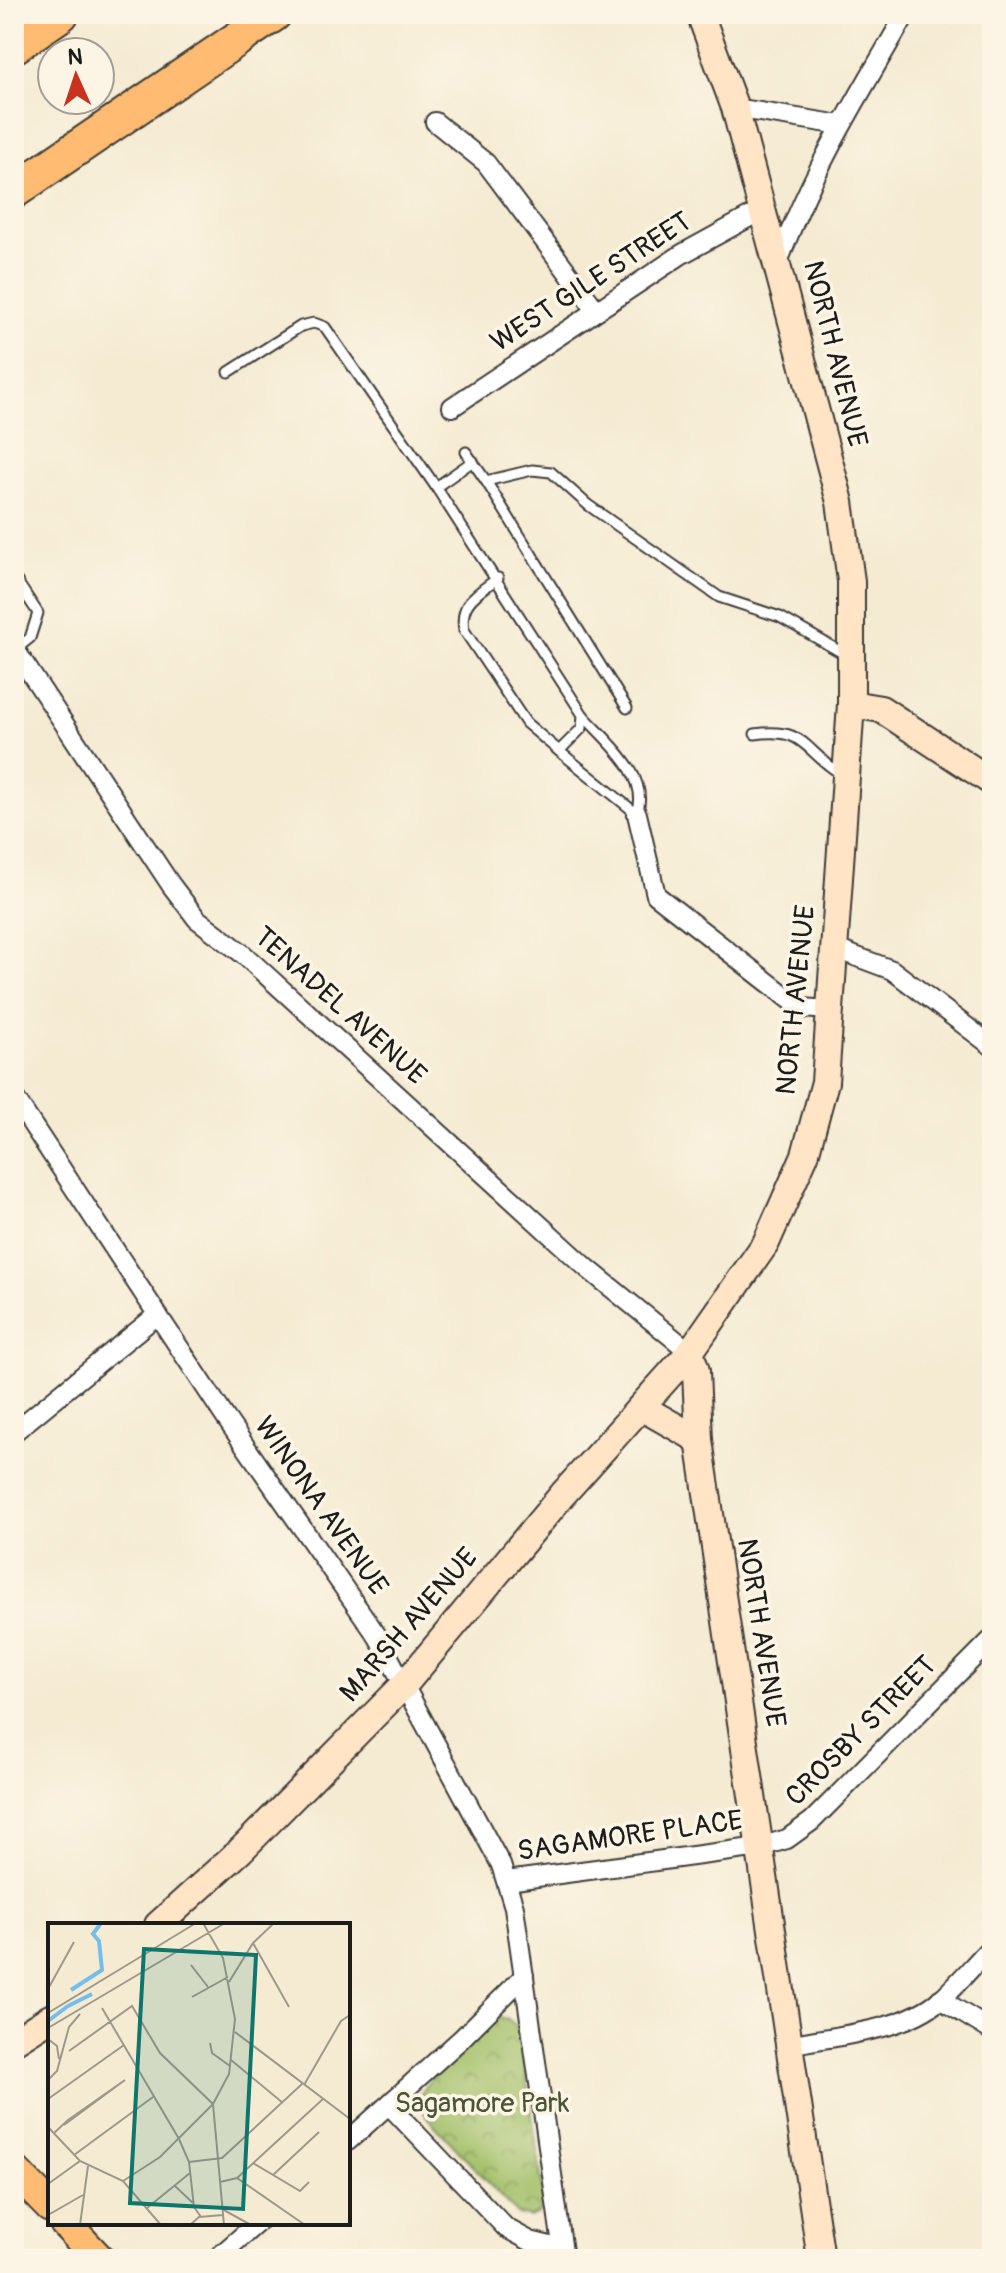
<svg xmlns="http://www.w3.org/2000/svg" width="1006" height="2273" viewBox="0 0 1006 2273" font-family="Pangolin,sans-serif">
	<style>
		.park { fill: url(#park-crowns); stroke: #5e6e42; stroke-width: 2 }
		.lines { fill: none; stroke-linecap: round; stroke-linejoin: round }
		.lane-casing { stroke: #3d3b37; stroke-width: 13 }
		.street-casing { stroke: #3d3b37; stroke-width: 22 }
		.secondary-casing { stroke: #3d3b37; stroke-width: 30 }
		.primary-casing { stroke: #3d3b37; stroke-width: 34 }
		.highway-casing { stroke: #3d3b37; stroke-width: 38 }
		.lane { stroke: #fff; stroke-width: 9 }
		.street { stroke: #fff; stroke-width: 18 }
		.secondary { stroke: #ffe4c6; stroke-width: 26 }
		.primary { stroke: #ffbb71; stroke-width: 30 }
		.highway { stroke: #ffbb71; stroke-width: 34 }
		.labels { text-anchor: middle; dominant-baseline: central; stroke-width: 7; stroke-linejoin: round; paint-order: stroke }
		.street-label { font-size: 28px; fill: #1c1c1c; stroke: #fcf5e5 }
		.park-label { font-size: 28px; fill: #4b5536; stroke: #fcf5e5 }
		.inset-river { fill: none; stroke: #73beed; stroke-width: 4 }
		.inset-road { fill: none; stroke: #9e988a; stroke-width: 2 }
		.view { fill: #0f766e; fill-opacity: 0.15; stroke: #0f766e; stroke-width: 4 }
		.inset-edge { fill: none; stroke: #1c1c1c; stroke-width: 4 }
	</style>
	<defs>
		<pattern id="park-crowns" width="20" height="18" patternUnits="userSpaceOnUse" patternTransform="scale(2)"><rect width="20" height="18" fill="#a1bf67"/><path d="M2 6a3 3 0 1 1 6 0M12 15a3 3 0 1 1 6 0" fill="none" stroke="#829a54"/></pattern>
	</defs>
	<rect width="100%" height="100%" fill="#fcf5e5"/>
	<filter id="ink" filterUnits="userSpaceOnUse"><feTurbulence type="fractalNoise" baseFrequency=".0125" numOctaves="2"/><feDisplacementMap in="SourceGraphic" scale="16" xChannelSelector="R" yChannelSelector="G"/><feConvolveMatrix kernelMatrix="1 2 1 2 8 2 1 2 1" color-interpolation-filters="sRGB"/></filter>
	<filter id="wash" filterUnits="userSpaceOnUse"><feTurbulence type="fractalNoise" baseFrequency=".006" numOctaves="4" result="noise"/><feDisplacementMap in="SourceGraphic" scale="32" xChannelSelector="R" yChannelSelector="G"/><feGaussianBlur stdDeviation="1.8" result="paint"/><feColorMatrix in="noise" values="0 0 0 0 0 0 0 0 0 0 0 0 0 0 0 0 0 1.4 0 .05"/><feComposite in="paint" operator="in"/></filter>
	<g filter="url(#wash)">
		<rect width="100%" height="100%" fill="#f5ebd3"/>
		<path class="park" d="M499,2018L508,2020L520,2032L544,2198L538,2213L530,2217L517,2214L428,2118C422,2110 417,2098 424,2088C430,2077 488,2022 499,2018Z"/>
	</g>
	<g filter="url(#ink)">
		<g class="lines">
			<g class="lane-casing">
				<g id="lane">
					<polyline points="229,372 301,326 314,323 325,327 436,487"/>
					<polyline points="466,452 486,481 532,470 551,472 588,505 719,597 780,617 848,656"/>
					<path d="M473,461L436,487L583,715L582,728L559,751L526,723L464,630C459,602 477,594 498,578"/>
					<polyline points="486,481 627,708"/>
					<polyline points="14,577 38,613 30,638 15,650"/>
					<path d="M755,734C808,727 802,751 843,775"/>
					<path d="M559,751L637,814C651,775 606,741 583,715"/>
				</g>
			</g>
			<g class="street-casing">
				<g id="street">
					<polyline points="735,108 841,125"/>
					<polyline points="435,122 486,163 596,310"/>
					<path d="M778,263C810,174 859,95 906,14"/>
					<polyline points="452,407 682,254 764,209"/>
					<polyline points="14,648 171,885 197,919 243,954 587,1268 690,1352"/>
					<polyline points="637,814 656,895 801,1008 831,1010"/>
					<polyline points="836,949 892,970 992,1046"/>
					<polyline points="14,1097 225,1417 378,1637 501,1865 514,1907 564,2259"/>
					<polyline points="14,1432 157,1315"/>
					<polyline points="507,1881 760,1847 787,1839 812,1821 992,1639"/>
					<polyline points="940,1999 992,2031"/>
					<path d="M789,2045C837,2035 902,2032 941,1999C959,1983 975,1963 992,1946"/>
					<polyline points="389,2105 506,2228 530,2241 562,2249"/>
					<polyline points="348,2141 461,2039 524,1976"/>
					<polyline points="216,2259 257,2223"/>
				</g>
			</g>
			<g class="secondary-casing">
				<g id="secondary">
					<polyline points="700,14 735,108 840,502 851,581 851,704 825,1082 805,1155 766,1243 690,1352 696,1371 699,1440 821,2259"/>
					<polyline points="851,704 881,709 992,782"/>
					<polyline points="641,1407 699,1440"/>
					<polyline points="158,1925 241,1850 405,1684 563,1494 690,1352"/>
					<polyline points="14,2041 50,2018"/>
				</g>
			</g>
			<g class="primary-casing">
				<g id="primary">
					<polyline points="14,2170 50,2207"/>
					<polyline points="65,2223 99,2259"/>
				</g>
			</g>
			<g class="highway-casing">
				<g id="highway">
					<polyline points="14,46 61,14"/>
					<polyline points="14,191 274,14"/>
				</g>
			</g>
			<use href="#lane" class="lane"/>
			<use href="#street" class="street"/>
			<use href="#secondary" class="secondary"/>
			<use href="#primary" class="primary"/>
			<use href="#highway" class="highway"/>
		</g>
	</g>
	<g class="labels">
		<g class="street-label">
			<text transform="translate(591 282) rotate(-33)">WEST GILE STREET</text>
			<text transform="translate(835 354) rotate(76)">NORTH AVENUE</text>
			<text transform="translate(796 1000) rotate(-84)">NORTH AVENUE</text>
			<text transform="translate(340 1006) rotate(42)">TENADEL AVENUE</text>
			<text transform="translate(321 1506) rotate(55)">WINONA AVENUE</text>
			<text transform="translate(409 1625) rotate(-49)">MARSH AVENUE</text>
			<text transform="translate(761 1633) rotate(81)">NORTH AVENUE</text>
			<text transform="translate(861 1731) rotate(-45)">CROSBY STREET</text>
			<text transform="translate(630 1836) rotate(-8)">SAGAMORE PLACE</text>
		</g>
		<g class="park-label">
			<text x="482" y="2103">Sagamore Park</text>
		</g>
	</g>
	<g transform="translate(48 1923)">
		<rect width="302" height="302" fill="#f5ebd3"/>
		<path class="inset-river" d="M23,67L54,47L51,18L45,11L53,0M20,83L44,71M0,98L20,83"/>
		<path class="inset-road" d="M155,0L175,35L187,96L181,151L165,181L176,302M205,20L241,84M143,42L160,64M181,59L205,20L226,0M0,66L26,19M144,74L180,54M54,85L131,216L141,239L146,284L153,294M0,90L148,0M0,105L177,0M187,109L302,196M0,116L9,123L11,136M162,120L164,130L182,143M21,128L84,83L112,130L165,181M183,137L235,180M0,157L9,148L21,104L32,91M256,162L293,98L302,92M0,176L76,122M0,204L32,238L75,258L113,302M6,210L20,197L77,157L16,202M26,232L105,174M141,239L174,235L254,161M205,240L252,268L261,259M225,252L271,209M189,255L257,302M75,258L112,234L165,181M172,259L189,255L275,176M0,261L32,238M127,263L145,280M99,285L142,250M174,286L203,302M0,292L35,272M32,302L40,243M142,302L151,294L175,292"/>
		<path class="view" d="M96,26L208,32L195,286L82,280Z"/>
		<rect width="302" height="302" class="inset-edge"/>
	</g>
	<rect width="1006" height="2273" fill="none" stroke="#fcf5e5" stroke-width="48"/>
	<g transform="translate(76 76) rotate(357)"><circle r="38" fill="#fcf5e5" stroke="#a29e95" stroke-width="2"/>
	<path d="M0-6L14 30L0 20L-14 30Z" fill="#c8321e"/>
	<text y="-12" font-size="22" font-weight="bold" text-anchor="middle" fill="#1c1c1c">N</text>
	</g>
</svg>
